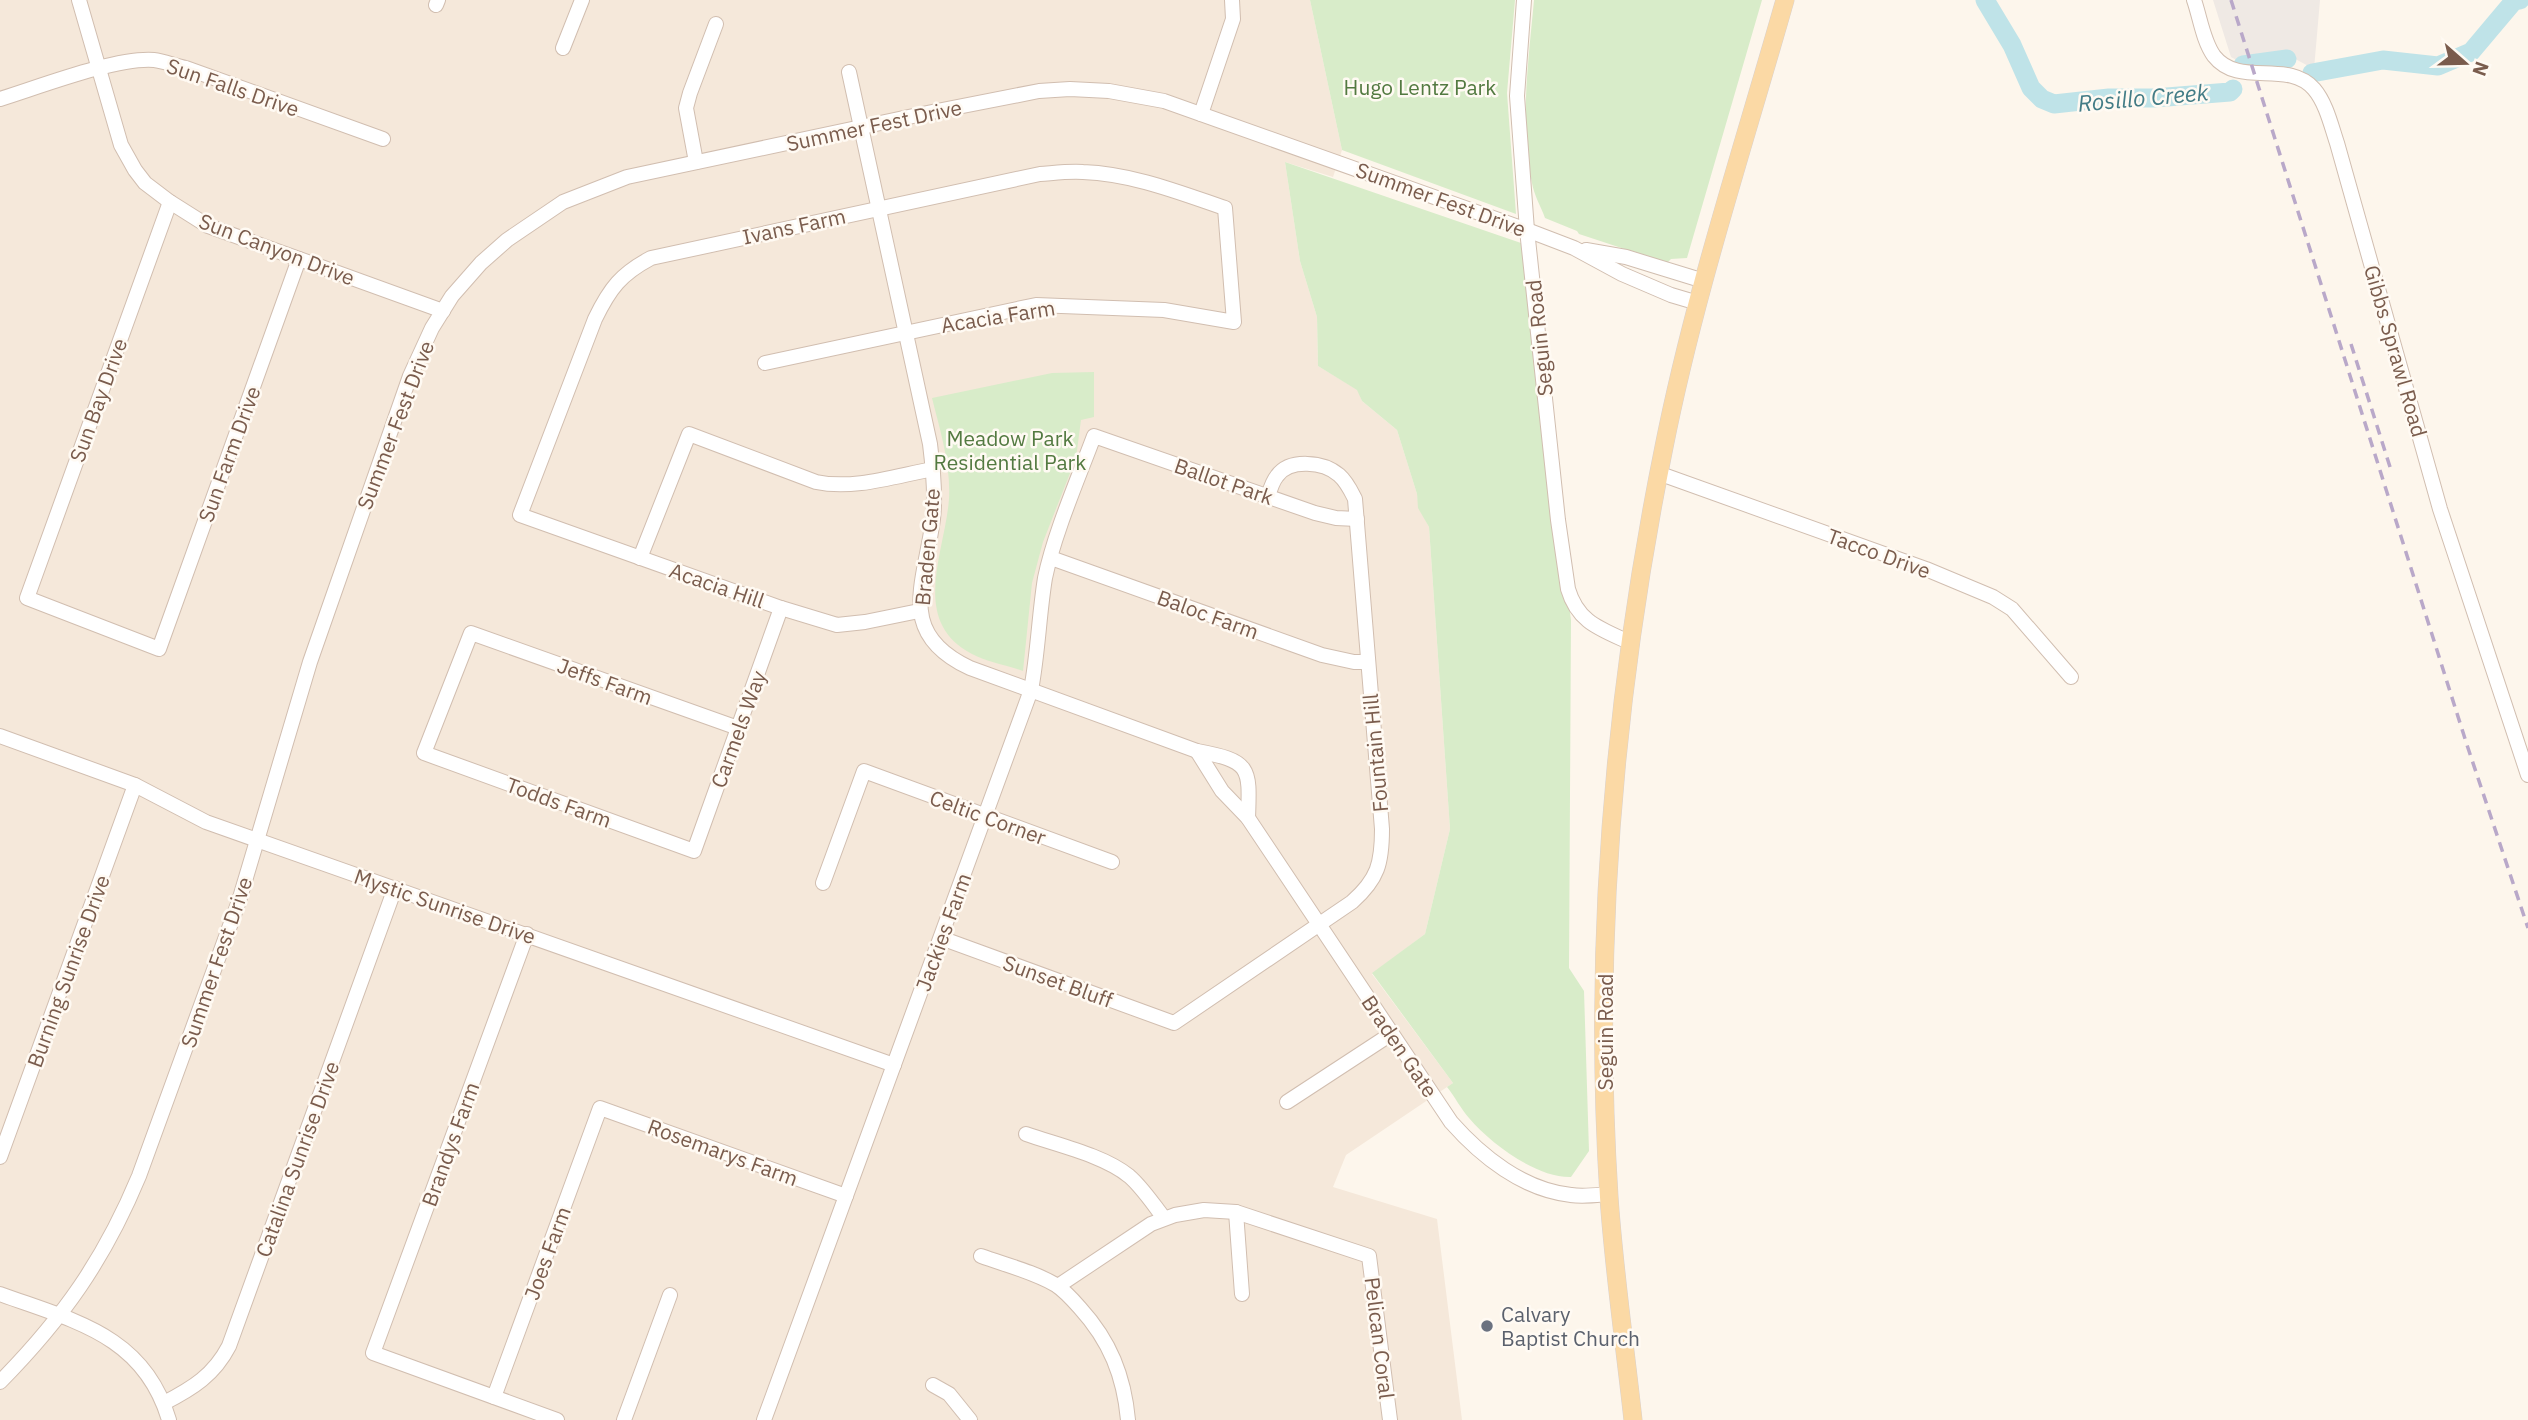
<svg xmlns="http://www.w3.org/2000/svg" width="2528" height="1420" viewBox="0 0 2528 1420" font-family="'IBM Plex Sans',sans-serif">
	<style>
		.residential { fill: #f5e8da }
		.industrial { fill: #efe9e4 }
		.green { fill: #d8ecc9 }
		.lines { fill: none; stroke-linecap: round; stroke-linejoin: round }
		.river { stroke: #bfe3e8; stroke-width: 19 }
		.minor-casing { stroke: #d1beb0; stroke-width: 16 }
		.major-casing { stroke: #dad1cd; stroke-width: 19 }
		.minor { stroke: #fff; stroke-width: 14 }
		.major { stroke: #fbd9a5; stroke-width: 18 }
		.rail { stroke: #b9a8c9; stroke-width: 3.5; stroke-dasharray: 10 7; stroke-linecap: butt }
		.worship-dot { fill: #6b7280; stroke: #fffaf3; stroke-width: 2.5 }
		.labels { text-anchor: middle; dominant-baseline: central; stroke-width: 5; stroke-linejoin: round; paint-order: stroke }
		.street-label { font-size: 21px; fill: #7a5c4d; stroke: #fffaf3 }
		.park-label { font-size: 21px; fill: #537a41; stroke: #fffaf3 }
		.worship-label { font-size: 21px; fill: #5b616d; stroke: #fffaf3; text-anchor: start }
		.water-label { font-size: 23px; font-style: italic; fill: #437c86; stroke: #fffaf3 }
	</style>
	<rect width="100%" height="100%" fill="#fdf6ec"/>
	<polygon class="residential" points="0,0 1310,0 1342,150 1333,177 1285,162 1300,261 1317,317 1318,366 1358,390 1362,401 1397,430 1417,494 1419,508 1429,527 1450,829 1425,934 1372,974 1453,1083 1346,1155 1333,1187 1437,1219 1462,1420 0,1420"/>
	<polygon class="industrial" points="2213,0 2320,0 2314,69 2286,54 2240,62 2231,57"/>
	<g class="green">
		<polygon points="1310,0 1515,0 1507,93 1516,214 1342,150"/>
		<path d="M1534,0H1762L1687,258L1671,259L1667,263L1579,234L1577,231L1545,218C1541,207 1534,195 1532,183C1519,127 1529,56 1534,0Z"/>
		<path d="M1285,162L1521,243L1571,620L1569,968L1584,991L1589,1151L1571,1177C1537,1178 1491,1144 1469,1118C1461,1109 1455,1097 1447,1087L1453,1083L1372,973L1425,934L1450,829L1429,527L1418,508L1417,494L1397,430L1362,401L1357,390L1318,366L1317,317L1300,261Z"/>
		<path d="M1094,372V417L1081,420L1076,458L1043,542L1032,583L1023,671C1006,665 987,662 972,654C909,621 945,553 949,499C951,465 940,430 932,398L1052,373Z"/>
	</g>
	<g class="lines">
		<g class="river">
			<polyline points="1985,0 2012,45 2031,88 2042,99 2054,104 2109,98 2154,98 2230,92 2233,89"/>
			<polyline points="2243,65 2287,59"/>
			<polyline points="2312,73 2383,60 2438,66 2471,52 2514,1 2520,0"/>
		</g>
		<g class="minor-casing">
			<g id="minor">
				<polyline points="79,0 121,145 135,170 145,183 170,202 208,226 443,311"/>
				<path d="M1524,0L1517,96L1527,230L1558,520L1568,589C1578,623 1601,629 1631,643"/>
				<path d="M2194,0C2200,17 2203,41 2214,56C2239,88 2288,59 2314,89C2326,103 2331,125 2337,143L2440,509L2528,775"/>
				<polyline points="436,5 438,0"/>
				<polyline points="563,48 582,0"/>
				<path d="M849,72L930,444C933,468 936,495 933,519C925,583 895,633 970,668L1197,751C1251,761 1250,767 1248,818"/>
				<path d="M0,99C39,87 116,57 154,60C164,61 175,66 186,68L383,139"/>
				<polyline points="1201,114 1233,19 1232,0"/>
				<polyline points="696,162 686,108 690,93 716,24"/>
				<polyline points="170,202 27,598 159,649 299,259"/>
				<polyline points="1586,250 1626,257 1704,281"/>
				<path d="M765,363L1036,305L1164,310L1234,322L1225,208C1178,192 1133,174 1083,172C1069,171 1054,173 1040,174L651,258C621,274 610,288 595,319L520,515L781,608L837,625L865,622L919,611"/>
				<polyline points="1658,473 1926,569 1993,597 2012,609 2071,677"/>
				<path d="M640,558L689,434L816,482C854,490 895,476 933,469"/>
				<polyline points="1051,558 1322,655 1354,662 1367,662"/>
				<polyline points="738,728 471,633 424,753 694,851 781,608"/>
				<polyline points="0,736 135,785 206,822 894,1065"/>
				<path d="M1197,751L1222,791L1248,818L1451,1122C1481,1156 1523,1190 1571,1195C1583,1197 1597,1195 1609,1194"/>
				<polyline points="823,883 864,771 1112,862"/>
				<polyline points="527,934 373,1353 557,1420"/>
				<path d="M941,938L1174,1023L1352,902C1378,879 1382,863 1382,829L1355,499C1351,491 1347,482 1339,475C1324,462 1290,458 1277,476C1272,482 1270,490 1268,497"/>
				<polyline points="1287,1102 1391,1034"/>
				<path d="M1026,1134C1057,1145 1103,1155 1129,1176C1142,1187 1153,1204 1164,1218"/>
				<polyline points="0,1157 135,785"/>
				<polyline points="1236,1212 1242,1294"/>
				<path d="M981,1256C1006,1265 1034,1272 1056,1285C1065,1291 1073,1300 1080,1308C1110,1341 1124,1376 1128,1420"/>
				<polyline points="1058,1286 1151,1224 1175,1215 1204,1210 1236,1212 1369,1256 1390,1420"/>
				<path d="M0,1294C74,1321 144,1335 169,1420"/>
				<path d="M0,1382C63,1318 104,1260 139,1176L239,901L310,662L410,376L432,328L452,296L481,263L507,240L563,202L627,177L932,112L1039,91L1070,89L1109,91L1164,101L1527,230L1574,248L1622,274L1671,295L1698,303"/>
				<polyline points="933,1385 949,1394 970,1420"/>
				<polyline points="494,1397 600,1108 846,1196"/>
				<path d="M164,1403C193,1388 214,1375 229,1346L395,888"/>
				<polyline points="624,1420 670,1295"/>
				<path d="M764,1420L1031,690C1038,653 1039,615 1045,578C1054,534 1078,479 1094,436L1315,513L1336,518L1357,519"/>
			</g>
		</g>
		<g class="major-casing">
			<path id="major" d="M1633,1420C1625,1346 1614,1271 1609,1197C1593,947 1614,693 1664,447C1694,296 1743,148 1785,0"/>
		</g>
		<use href="#minor" class="minor"/>
		<use href="#major" class="major"/>
		<g class="rail">
			<polyline points="2231,0 2467,745 2528,928"/>
			<polyline points="2351,344 2391,470"/>
		</g>
	</g>
	<circle class="worship-dot" cx="1487" cy="1326" r="7"/>
	<g class="labels">
		<g class="street-label">
			<text transform="translate(233 87) rotate(19)">Sun Falls Drive</text>
			<text transform="translate(874 125) rotate(-12)">Summer Fest Drive</text>
			<text transform="translate(1441 199) rotate(20)">Summer Fest Drive</text>
			<text transform="translate(794 226) rotate(-12)">Ivans Farm</text>
			<text transform="translate(277 249) rotate(21)">Sun Canyon Drive</text>
			<text transform="translate(998 316) rotate(-9)">Acacia Farm</text>
			<text transform="translate(1539 338) rotate(-96)">Seguin Road</text>
			<text transform="translate(2396 351) rotate(74)">Gibbs Sprawl Road</text>
			<text transform="translate(98 400) rotate(-70)">Sun Bay Drive</text>
			<text transform="translate(395 425) rotate(-69)">Summer Fest Drive</text>
			<text transform="translate(229 454) rotate(-70)">Sun Farm Drive</text>
			<text transform="translate(1224 481) rotate(19)">Ballot Park</text>
			<text transform="translate(927 547) rotate(-85)">Braden Gate</text>
			<text transform="translate(1879 553) rotate(20)">Tacco Drive</text>
			<text transform="translate(717 585) rotate(19)">Acacia Hill</text>
			<text transform="translate(1208 614) rotate(20)">Baloc Farm</text>
			<text transform="translate(605 681) rotate(20)">Jeffs Farm</text>
			<text transform="translate(738 729) rotate(-70)">Carmels Way</text>
			<text transform="translate(1375 753) rotate(-95)">Fountain Hill</text>
			<text transform="translate(559 802) rotate(20)">Todds Farm</text>
			<text transform="translate(988 817) rotate(20)">Celtic Corner</text>
			<text transform="translate(445 906) rotate(19)">Mystic Sunrise Drive</text>
			<text transform="translate(943 932) rotate(-70)">Jackies Farm</text>
			<text transform="translate(216 962) rotate(-71)">Summer Fest Drive</text>
			<text transform="translate(68 971) rotate(-70)">Burning Sunrise Drive</text>
			<text transform="translate(1058 981) rotate(20)">Sunset Bluff</text>
			<text transform="translate(1605 1032) rotate(-90)">Seguin Road</text>
			<text transform="translate(1400 1046) rotate(56)">Braden Gate</text>
			<text transform="translate(450 1144) rotate(-70)">Brandys Farm</text>
			<text transform="translate(723 1152) rotate(20)">Rosemarys Farm</text>
			<text transform="translate(297 1159) rotate(-70)">Catalina Sunrise Drive</text>
			<text transform="translate(547 1253) rotate(-70)">Joes Farm</text>
			<text transform="translate(1380 1338) rotate(83)">Pelican Coral</text>
		</g>
		<g class="park-label">
			<text x="1420" y="87">Hugo Lentz Park</text>
			<text x="1010" y="438">Meadow Park<tspan x="1010" dy="24">Residential Park</tspan></text>
		</g>
		<g class="worship-label">
			<text x="1501" y="1314">Calvary<tspan x="1501" dy="24">Baptist Church</tspan></text>
		</g>
		<g class="water-label">
			<text transform="translate(2143 97) rotate(-5)">Rosillo Creek</text>
		</g>
	</g>
	<g transform="translate(2465 63) rotate(110)" stroke="#fffaf3" stroke-width="5" paint-order="stroke">
	<path d="M0-5L12 26L0 18L-12 26Z" fill="#7a5c4d"/>
	<text y="-10" font-size="19" font-weight="bold" text-anchor="middle" fill="#7a5c4d">N</text>
	</g>
</svg>
